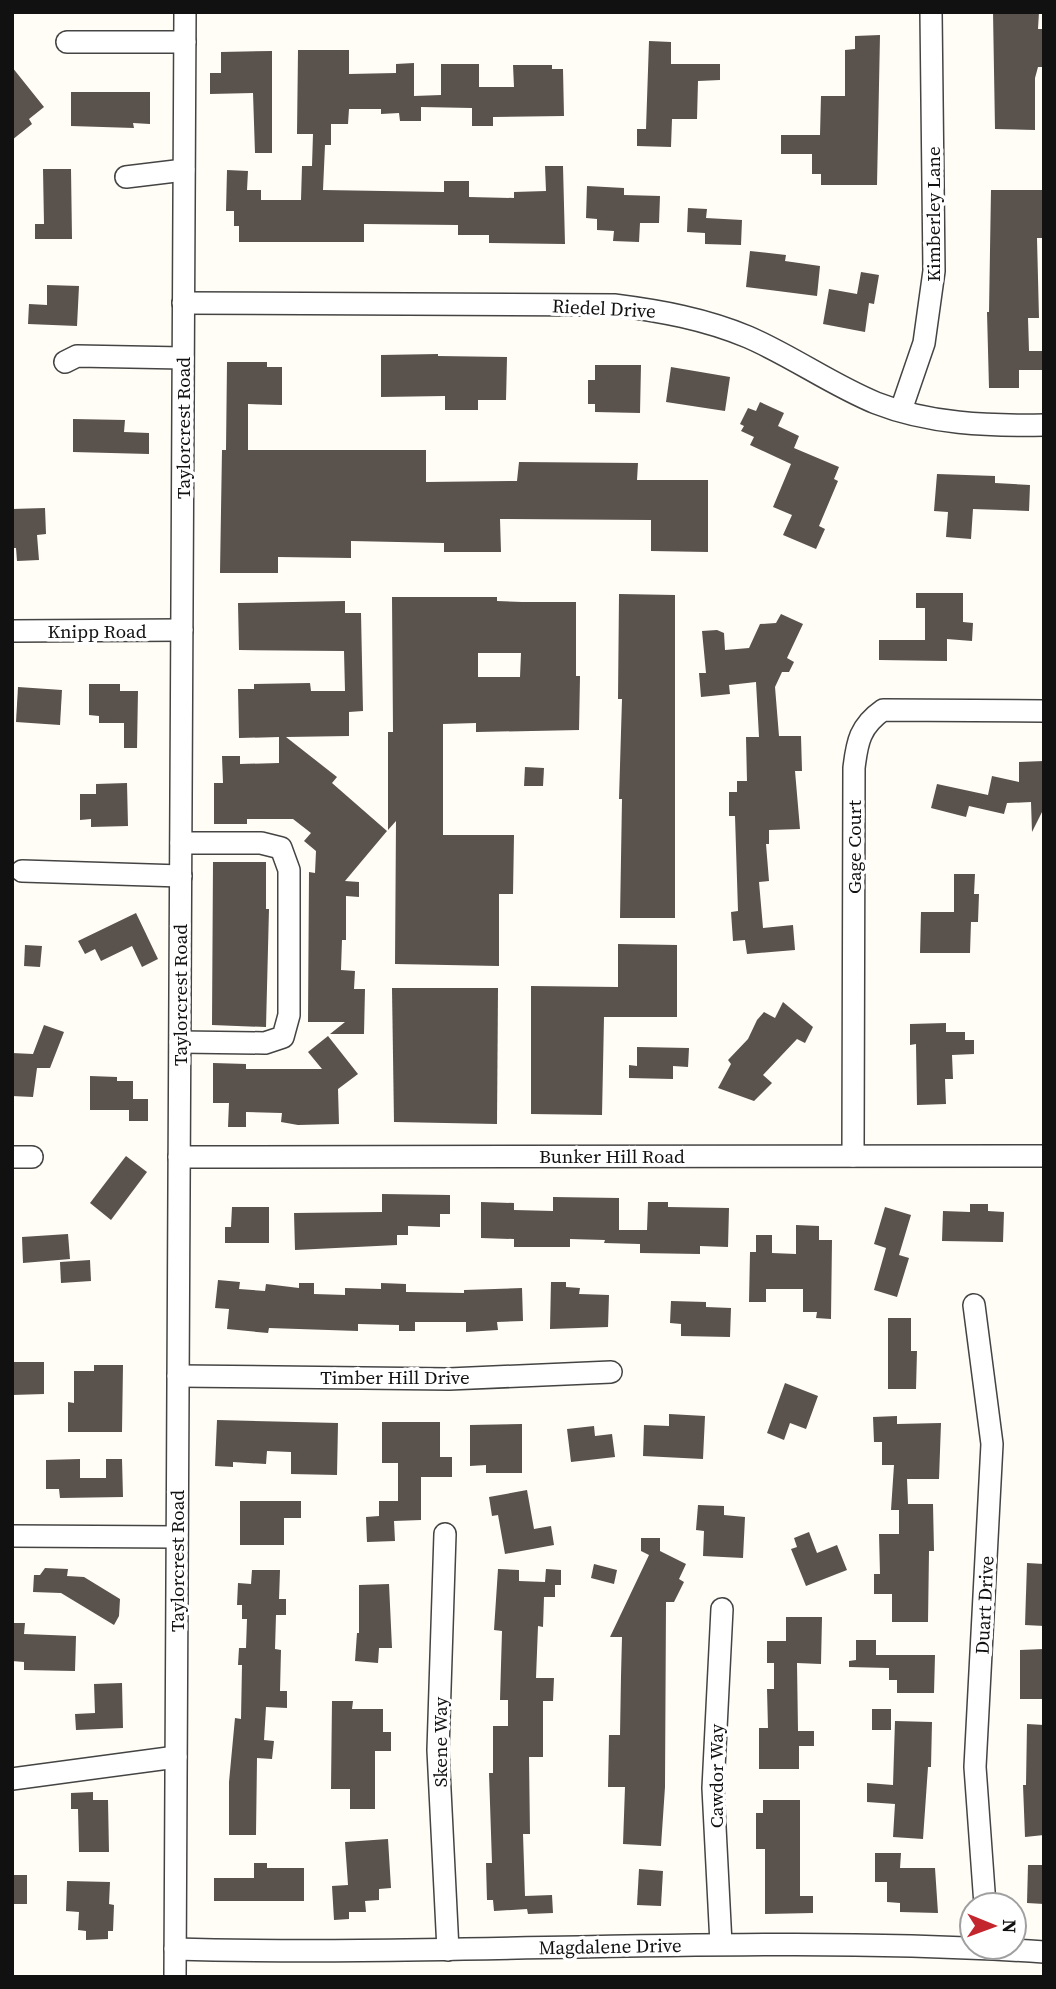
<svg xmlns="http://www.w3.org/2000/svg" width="1056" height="1989" viewBox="0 0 1056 1989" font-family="'Source Serif 4',serif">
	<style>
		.building { fill: #5a524d; fill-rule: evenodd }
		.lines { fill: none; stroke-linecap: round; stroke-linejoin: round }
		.minor-casing { stroke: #444; stroke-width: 24 }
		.minor { stroke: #fff; stroke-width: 21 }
		.labels { text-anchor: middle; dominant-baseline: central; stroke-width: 7; stroke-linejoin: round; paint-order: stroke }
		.street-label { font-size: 19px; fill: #111; stroke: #fff }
	</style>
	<rect width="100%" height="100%" fill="#fffdf5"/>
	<g class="building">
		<polygon points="993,12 1039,12 1038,29 1044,29 1044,67 1038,67 1035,78 1035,130 995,129"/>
		<polygon points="880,35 877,185 821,185 821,174 812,174 812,154 781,154 781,135 820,135 821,96 845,96 845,50 855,49 855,36"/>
		<polygon points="649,41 671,42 671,64 720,64 720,80 698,81 697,119 672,119 671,147 637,146 637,129 646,129"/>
		<polygon points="298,50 349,50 349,74 396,73 396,64 414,63 414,96 441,95 441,64 479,64 479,87 514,87 513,65 552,65 552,69 563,69 564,116 493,117 493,126 472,126 472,108 421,107 421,121 400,121 399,113 381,114 381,109 349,109 348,124 331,124 331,145 325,145 323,190 444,192 444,181 469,181 469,197 514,198 514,192 546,191 545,166 563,166 565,244 489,243 489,235 458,235 458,225 364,224 364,242 239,242 239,226 234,226 234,211 226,211 227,170 248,171 247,190 261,190 261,200 301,200 302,166 312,166 313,134 297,134"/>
		<polygon points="272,51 272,153 255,153 253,93 210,94 210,73 221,73 221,52"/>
		<polygon points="12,67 44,107 29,119 32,124 12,140"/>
		<polygon points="71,92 150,92 150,124 133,123 134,128 71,126"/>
		<polygon points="43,169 71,169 72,239 35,239 35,224 44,224"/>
		<polygon points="587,186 624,188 624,195 660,196 659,223 640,223 639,242 613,241 614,231 597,230 597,219 586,218"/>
		<polygon points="991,190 1044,190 1044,238 1037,238 1039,318 1028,318 1029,351 1044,351 1044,370 1019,370 1019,388 989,388 987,312 989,312"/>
		<polygon points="688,208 707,209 706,218 742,220 741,245 705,244 705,233 687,232"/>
		<polygon points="750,251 786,255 785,261 820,266 817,296 746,287"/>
		<polygon points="861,272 879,275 874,304 869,303 865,332 823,324 829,289 857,294"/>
		<polygon points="47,285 79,286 77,326 28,324 29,304 47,305"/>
		<polygon points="438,354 438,356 507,357 506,400 478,400 478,410 445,410 445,396 381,397 381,355"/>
		<polygon points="227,362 267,362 267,367 282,367 282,405 248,404 248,450 426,450 426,482 517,481 519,462 638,463 637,480 708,480 708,552 651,551 651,520 500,519 501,552 444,552 444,543 351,541 351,558 278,557 278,573 220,573 222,450 226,450"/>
		<polygon points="595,365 641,365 640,413 595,412 595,404 588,404 588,380 595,380"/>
		<polygon points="671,367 730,377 725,411 666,402"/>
		<polygon points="760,402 784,413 778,426 799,436 794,448 839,467 834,479 838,481 819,526 825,529 816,549 783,535 792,515 773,507 791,464 750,445 754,437 741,431 744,426 740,424 748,408 756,411"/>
		<polygon points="73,419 125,420 124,432 149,433 149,454 73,452"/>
		<polygon points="937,474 995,476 995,483 1030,485 1029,511 973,509 971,539 946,537 948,512 934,511"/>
		<polygon points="45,508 46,534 37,535 39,560 17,561 16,548 12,548 12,509"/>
		<polygon points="916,593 963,593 963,622 973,623 972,641 947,639 947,661 879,660 879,640 925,640 925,608 916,608"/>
		<polygon points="619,594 675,595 675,918 620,918 622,799 619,799 622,699 618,699"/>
		<path d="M392,597H497V601L522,602H576V676H580L579,730L476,732V723L443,724V835H514L513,894H499V966L395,964L396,821L388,830V732H393ZM478,653H521L520,677H478Z"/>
		<polygon points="345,601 345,613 361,613 363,711 349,712 349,736 286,737 337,777 332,783 387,831 345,881 359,882 359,897 346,896 346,940 342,940 341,970 355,971 354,989 365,989 364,1034 330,1034 345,1022 308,1022 309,872 315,873 316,851 304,841 311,833 293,819 247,819 247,824 214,824 214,783 223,783 222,756 240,756 240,764 279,763 279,737 239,738 238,689 254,689 254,684 310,683 311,691 345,691 344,651 239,650 238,603"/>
		<polygon points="781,614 803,624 787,658 794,662 789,672 782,672 775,687 779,736 801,736 802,771 795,771 800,829 769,830 769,844 766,844 769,881 759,882 763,928 793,925 795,950 747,954 745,940 733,941 731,912 738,911 735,816 729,816 729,792 737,792 737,781 747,781 746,737 759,737 756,682 729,685 730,694 701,697 699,673 706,673 702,631 717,630 724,633 725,650 749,648 760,624 776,623"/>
		<polygon points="89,684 120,684 120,691 138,691 137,748 124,748 124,723 99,723 99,716 89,715"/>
		<polygon points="18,687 62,690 60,725 16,722"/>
		<polygon points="1044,761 1044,808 1032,832 1031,802 1007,803 1004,814 969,806 966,817 931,808 937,784 988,795 992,776 1019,782 1019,762"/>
		<polygon points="525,767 544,768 543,786 524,786"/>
		<polygon points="127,783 128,826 91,827 91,819 80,820 80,794 96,794 96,784"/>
		<polygon points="213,862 266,862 266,909 269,909 266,1027 212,1025"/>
		<polygon points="954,874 975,874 974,894 979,894 978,922 971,922 970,953 920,953 921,912 954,912"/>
		<polygon points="136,913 158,959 142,967 132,946 101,961 95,949 85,954 78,941"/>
		<polygon points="618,944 677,945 677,1017 604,1017 602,1115 531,1114 531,986 618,987"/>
		<polygon points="25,945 42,946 40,967 24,966"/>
		<polygon points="392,988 498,988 497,1124 394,1122"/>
		<polygon points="783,1002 813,1027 805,1043 797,1039 763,1075 772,1083 754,1101 718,1088 731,1064 728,1060 748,1039 757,1020 764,1012 775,1018"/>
		<polygon points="946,1023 946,1032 965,1032 965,1040 974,1040 974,1054 952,1055 953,1079 945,1079 946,1104 917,1105 916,1044 910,1045 910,1024"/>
		<polygon points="44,1025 64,1032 50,1068 37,1068 33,1097 12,1096 12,1053 33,1054"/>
		<polygon points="328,1036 358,1074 338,1089 339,1124 298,1125 281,1122 282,1113 246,1112 246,1127 228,1127 229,1103 213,1103 213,1063 246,1064 246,1069 322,1069 308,1052"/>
		<polygon points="637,1047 689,1048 688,1067 673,1066 673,1079 629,1078 629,1065 637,1066"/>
		<polygon points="90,1076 117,1077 117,1081 133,1081 133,1099 148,1099 148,1121 129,1121 129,1110 90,1110"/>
		<polygon points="126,1156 147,1172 111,1220 90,1203"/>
		<polygon points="382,1194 450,1195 450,1214 440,1214 440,1227 408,1226 408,1235 397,1235 397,1245 295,1250 294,1213 382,1212"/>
		<polygon points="553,1197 619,1198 619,1230 647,1230 648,1202 668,1202 668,1207 729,1208 728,1247 700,1246 700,1254 640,1253 640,1244 604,1243 605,1240 570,1239 570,1247 514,1247 514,1239 481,1238 481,1202 514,1203 514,1210 553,1211"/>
		<polygon points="970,1204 988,1204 988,1211 1004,1212 1003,1242 942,1241 943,1211 970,1212"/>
		<polygon points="232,1207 269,1207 269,1243 225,1243 225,1227 231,1227"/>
		<polygon points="885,1207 911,1215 899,1255 909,1258 897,1297 874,1290 886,1248 874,1244"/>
		<polygon points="796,1225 819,1226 819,1240 832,1240 831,1319 816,1318 817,1312 803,1312 803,1289 766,1289 766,1302 749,1302 750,1252 756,1252 756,1235 772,1235 772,1253 796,1254"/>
		<polygon points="68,1234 70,1259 23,1263 22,1237"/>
		<polygon points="90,1260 91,1281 61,1283 60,1262"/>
		<polygon points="218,1280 240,1282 239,1289 265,1291 266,1284 299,1288 299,1283 314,1283 314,1294 345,1295 345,1288 381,1289 381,1283 406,1284 406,1292 464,1293 464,1290 522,1288 523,1321 497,1322 498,1330 466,1332 466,1322 415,1322 415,1331 399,1331 399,1325 358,1324 358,1331 269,1328 268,1333 227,1329 229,1309 215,1308"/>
		<polygon points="551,1282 566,1282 566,1287 580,1288 579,1294 609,1295 608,1327 550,1329"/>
		<polygon points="671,1301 706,1302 706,1307 731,1308 730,1337 681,1336 681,1324 670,1323"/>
		<polygon points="888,1318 911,1318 911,1351 917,1351 916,1389 888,1389"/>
		<polygon points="12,1362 44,1362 44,1394 12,1395"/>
		<polygon points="94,1365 123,1365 122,1432 68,1432 68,1402 74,1403 74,1371 94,1371"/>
		<polygon points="785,1383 818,1396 806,1429 790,1423 784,1440 767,1433"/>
		<polygon points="669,1414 705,1416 703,1459 643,1456 644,1425 669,1426"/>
		<polygon points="897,1416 897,1424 941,1423 939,1479 907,1479 908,1504 933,1504 934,1551 929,1551 928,1622 892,1622 892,1594 874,1594 874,1574 880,1574 879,1534 899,1534 899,1510 891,1510 894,1465 882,1465 882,1442 874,1442 873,1417"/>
		<polygon points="217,1420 338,1423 337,1475 291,1474 291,1452 267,1451 266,1464 233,1462 233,1467 215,1466"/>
		<polygon points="382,1422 440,1422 440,1457 452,1457 452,1477 421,1477 421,1520 394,1521 395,1541 367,1542 366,1517 379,1516 379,1501 398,1501 398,1463 382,1463"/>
		<polygon points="522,1424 522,1473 486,1473 486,1465 470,1466 470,1425"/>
		<polygon points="594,1426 595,1436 612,1434 615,1457 571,1462 567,1429"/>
		<polygon points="80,1459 80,1478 106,1478 106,1459 122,1459 123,1497 60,1498 59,1489 46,1489 46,1460"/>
		<polygon points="527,1490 534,1529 551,1526 554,1545 505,1554 498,1515 492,1516 489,1497"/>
		<polygon points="240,1501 301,1501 301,1518 284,1518 284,1545 240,1545"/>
		<polygon points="698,1505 724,1506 724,1515 745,1517 743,1558 703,1556 704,1531 696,1530"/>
		<polygon points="809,1532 817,1553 837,1545 847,1570 806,1586 791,1549 797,1547 794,1538"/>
		<polygon points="641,1538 660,1538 660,1551 686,1564 679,1579 684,1582 674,1602 666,1602 665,1787 661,1846 623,1844 625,1787 608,1787 609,1735 620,1735 621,1676 622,1637 610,1637 649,1555 641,1551"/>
		<polygon points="1027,1563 1044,1564 1044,1626 1025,1625"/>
		<polygon points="594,1564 617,1570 614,1584 591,1578"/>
		<polygon points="45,1568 68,1569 67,1576 84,1577 120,1599 119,1616 114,1625 61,1593 33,1592 34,1575 40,1575"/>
		<polygon points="498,1569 519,1570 519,1581 545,1582 546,1569 561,1570 561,1585 555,1585 555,1597 544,1597 543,1627 538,1626 536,1678 554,1678 553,1701 543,1701 543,1757 529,1757 530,1834 523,1834 525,1896 552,1895 553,1913 528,1914 527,1909 494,1911 493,1900 487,1900 486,1863 492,1863 489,1773 493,1773 493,1726 508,1726 508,1700 500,1700 502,1631 494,1630"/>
		<polygon points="252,1570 280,1570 279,1599 286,1599 286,1615 276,1615 275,1649 281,1650 280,1691 287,1691 287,1708 266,1707 264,1740 274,1741 272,1759 257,1758 256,1835 229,1835 229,1782 235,1718 241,1719 242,1665 238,1665 239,1648 246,1648 247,1619 242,1619 242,1605 237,1605 238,1583 251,1584"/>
		<polygon points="389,1584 392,1648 379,1648 378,1663 355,1661 357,1633 359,1633 359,1585"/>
		<polygon points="786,1617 822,1617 821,1664 797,1663 798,1731 814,1731 814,1746 799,1746 799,1769 759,1769 759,1728 768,1728 767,1689 774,1689 774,1663 767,1663 767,1641 786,1641"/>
		<polygon points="12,1623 25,1623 24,1634 76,1636 75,1671 24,1670 24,1662 12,1661"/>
		<polygon points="856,1640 876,1640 876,1655 935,1655 934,1693 897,1693 897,1680 889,1680 889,1668 849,1667 849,1661 856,1660"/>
		<polygon points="1044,1649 1044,1699 1020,1699 1020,1650"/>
		<polygon points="122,1683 123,1728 76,1730 75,1714 95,1713 94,1684"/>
		<polygon points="332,1701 353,1701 352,1709 383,1709 383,1732 391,1732 391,1751 375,1751 375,1809 350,1809 350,1789 331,1789"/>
		<rect x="872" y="1709" width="19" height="21"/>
		<polygon points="895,1721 932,1722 931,1767 928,1767 923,1839 893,1837 895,1804 867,1802 867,1783 893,1785"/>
		<polygon points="1027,1724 1044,1725 1044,1835 1025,1837 1023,1785 1026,1785"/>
		<polygon points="93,1792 93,1800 108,1800 109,1852 79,1852 78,1809 71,1809 71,1793"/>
		<polygon points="763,1800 800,1800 800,1896 813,1896 813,1913 765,1914 765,1849 756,1849 756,1813 763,1813"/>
		<polygon points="388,1839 391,1888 379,1889 379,1900 365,1901 366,1912 349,1912 349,1919 334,1920 332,1886 348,1885 345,1842"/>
		<polygon points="875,1853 901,1853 900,1868 935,1868 938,1913 900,1912 900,1903 887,1902 887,1882 875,1882"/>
		<polygon points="254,1863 267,1863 267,1868 304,1868 304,1901 214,1901 214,1878 254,1878"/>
		<polygon points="1028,1865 1044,1865 1044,1904 1027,1903"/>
		<polygon points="639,1869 663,1871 661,1906 637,1905"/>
		<rect x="12" y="1875" width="15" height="29"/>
		<polygon points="67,1881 110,1882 109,1904 114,1905 113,1931 108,1931 108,1939 86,1940 86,1931 78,1930 79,1912 66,1911"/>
	</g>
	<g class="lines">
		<g class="minor-casing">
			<g id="minor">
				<polyline points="67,42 185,42"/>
				<polyline points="126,177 184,170"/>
				<path d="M183,303L614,305C661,311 705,319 748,337C792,356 832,385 876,403C929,424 988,426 1044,425"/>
				<polyline points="65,362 77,356 183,358"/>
				<polyline points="901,410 924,343 934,271 931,12"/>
				<polyline points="12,631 182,630"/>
				<polyline points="22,871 181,876"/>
				<polyline points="180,1042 265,1043 283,1037 289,1015 289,870 281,848 261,843 181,843"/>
				<path d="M853,1156L854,768C857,742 860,726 883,710L1044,711"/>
				<polyline points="12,1157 32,1157"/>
				<polyline points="179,1157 1044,1156"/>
				<polyline points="974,1305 992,1444 975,1767 985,1905"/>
				<polyline points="178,1376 449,1379 611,1372"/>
				<polyline points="445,1534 438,1750 448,1950"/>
				<polyline points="12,1536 177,1537"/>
				<polyline points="12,1779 176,1757"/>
				<polyline points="721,1944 713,1788 722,1609"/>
				<path d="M175,1949C465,1957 754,1933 1044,1952"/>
				<polyline points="175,1977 185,12"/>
			</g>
		</g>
		<use href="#minor" class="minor"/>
	</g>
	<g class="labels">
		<g class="street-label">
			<text transform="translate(933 214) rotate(-90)">Kimberley Lane</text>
			<text transform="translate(604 308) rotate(3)">Riedel Drive</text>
			<text transform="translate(183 428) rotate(-90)">Taylorcrest Road</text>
			<text x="97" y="631">Knipp Road</text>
			<text transform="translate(854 847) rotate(-90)">Gage Court</text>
			<text transform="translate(180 995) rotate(-90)">Taylorcrest Road</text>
			<text x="612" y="1156">Bunker Hill Road</text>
			<text x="395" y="1377">Timber Hill Drive</text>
			<text transform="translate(177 1561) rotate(-90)">Taylorcrest Road</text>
			<text transform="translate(984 1605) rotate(-87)">Duart Drive</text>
			<text transform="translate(440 1742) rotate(-90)">Skene Way</text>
			<text transform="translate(716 1776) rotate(-90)">Cawdor Way</text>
			<text transform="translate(610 1946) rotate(-1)">Magdalene Drive</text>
		</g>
	</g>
	<rect width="1056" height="1989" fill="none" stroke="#111111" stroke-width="28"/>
	<g transform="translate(993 1926) rotate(91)"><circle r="33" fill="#ffffff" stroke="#a0a0a0" stroke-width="2"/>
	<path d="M0-5L12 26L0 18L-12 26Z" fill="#c4262e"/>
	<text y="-10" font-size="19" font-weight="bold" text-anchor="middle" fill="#111111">N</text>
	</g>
</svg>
